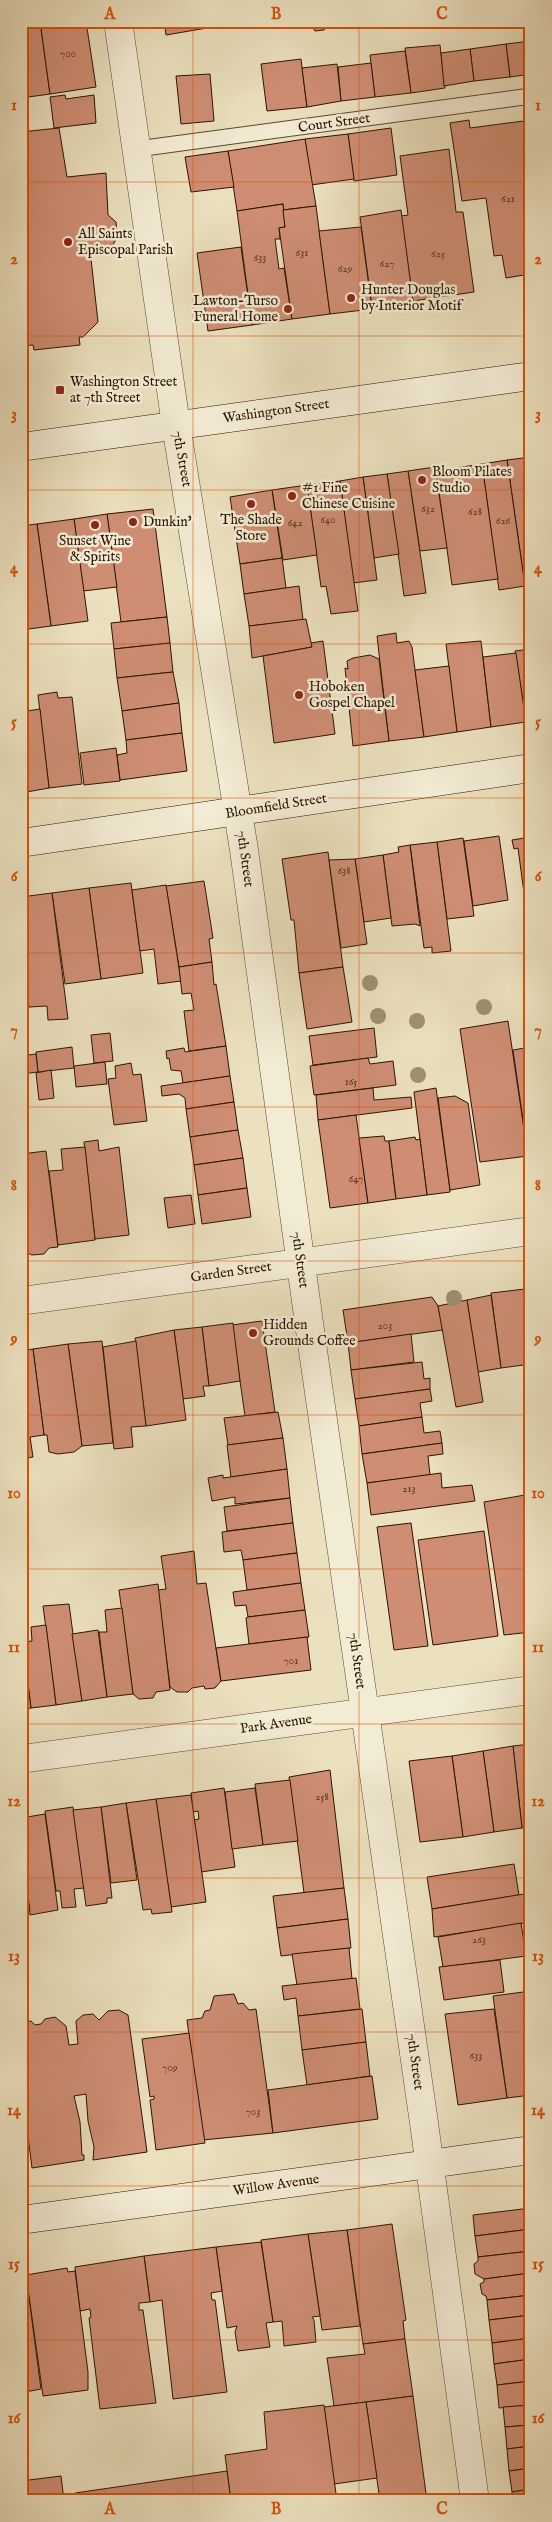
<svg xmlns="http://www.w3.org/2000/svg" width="552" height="2522" viewBox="0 0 552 2522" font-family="'IM FELL English',serif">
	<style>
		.building { fill: #cf8e74; stroke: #2c1302 }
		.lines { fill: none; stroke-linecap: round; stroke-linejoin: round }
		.lane-casing { stroke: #5c4631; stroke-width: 17 }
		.street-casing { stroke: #5c4631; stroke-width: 29 }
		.secondary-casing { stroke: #2c1302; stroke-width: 29 }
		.lane { stroke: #f3ecd5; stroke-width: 15 }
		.street { stroke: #f3ecd5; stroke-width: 28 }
		.secondary { stroke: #f3ecd5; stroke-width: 28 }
		.tree { fill: #9e9172 }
		.grid { fill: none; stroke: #d5520b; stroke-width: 1; stroke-opacity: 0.55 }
		.poi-dot { fill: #8f2418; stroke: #f3ecd5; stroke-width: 2 }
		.labels { text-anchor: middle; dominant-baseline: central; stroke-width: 5; stroke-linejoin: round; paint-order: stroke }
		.number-label { font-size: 11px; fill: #55321e }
		.street-label { font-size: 14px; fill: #2c1302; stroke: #f3ecd5 }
		.poi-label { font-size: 14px; fill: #2c1302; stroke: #f3ecd5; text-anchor: start }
		.neatline { fill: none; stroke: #d5520b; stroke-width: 2 }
		.grid-label { font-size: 16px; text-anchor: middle; font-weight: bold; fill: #d5520b }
	</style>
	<rect width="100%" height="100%" fill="#ece1bf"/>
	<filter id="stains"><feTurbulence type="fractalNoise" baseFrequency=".004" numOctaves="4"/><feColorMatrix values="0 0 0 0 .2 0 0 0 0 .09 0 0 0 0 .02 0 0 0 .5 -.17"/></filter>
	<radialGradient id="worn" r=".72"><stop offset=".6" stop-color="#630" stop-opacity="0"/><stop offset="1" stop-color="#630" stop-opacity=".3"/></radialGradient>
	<g class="building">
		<polygon points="21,21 40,21 50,94 21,98"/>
		<polygon points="40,21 86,21 96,87 50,94"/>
		<polygon points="164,21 200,21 201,29 166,35"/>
		<polygon points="200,21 232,21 232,25 201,29"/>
		<polygon points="232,21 259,21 232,25"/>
		<polygon points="297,21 331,21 332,23 327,24 324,30 315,31 312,26 298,27"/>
		<polygon points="531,41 531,74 510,77 506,44"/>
		<polygon points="506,44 510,77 474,81 470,49"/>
		<polygon points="440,45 445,88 411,93 405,48"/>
		<polygon points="470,49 474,81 444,86 441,53"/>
		<polygon points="405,51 411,93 375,97 370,55"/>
		<polygon points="301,59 307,107 267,111 261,64"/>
		<polygon points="371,63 375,97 341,101 338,67"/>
		<polygon points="337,64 341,101 307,107 302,68"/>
		<polygon points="210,74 214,121 181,124 176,76"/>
		<polygon points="65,95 66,99 94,95 96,123 54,128 50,97"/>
		<polygon points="469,120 470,128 531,120 531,278 525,278 524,275 506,278 502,255 494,256 486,198 462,201 450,123"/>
		<polygon points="59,128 67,177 106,173 108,215 116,222 117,237 112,247 90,250 98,322 83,337 79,337 80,345 34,350 33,345 21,346 21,132"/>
		<polygon points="391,128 397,175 354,181 348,134"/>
		<polygon points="348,134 354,179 311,185 305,139"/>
		<polygon points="305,139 316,206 283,210 283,204 237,211 228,151"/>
		<polygon points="449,149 456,212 463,212 474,292 413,301 401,216 408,215 400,156"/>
		<polygon points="228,151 234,187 191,192 185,157"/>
		<polygon points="283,204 285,227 279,228 280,239 275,239 279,269 284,268 292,319 252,325 237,211"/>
		<polygon points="316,206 330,314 292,319 279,228 285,227 283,210"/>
		<polygon points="401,210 413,301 372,307 360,217"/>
		<polygon points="361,227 372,309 330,314 319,231"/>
		<polygon points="241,247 252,325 208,331 197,253"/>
		<polygon points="531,457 531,585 525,586 507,460"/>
		<polygon points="507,460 525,586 499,590 482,464"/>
		<polygon points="482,464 498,579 452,585 436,471"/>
		<polygon points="435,467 447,548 420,551 408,471"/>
		<polygon points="408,471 426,593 404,596 387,474"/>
		<polygon points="387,474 399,554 374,558 363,477"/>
		<polygon points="363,477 377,580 353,583 340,481"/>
		<polygon points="340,481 358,611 331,614 326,586 321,587 307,485"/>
		<polygon points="307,485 317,555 283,560 272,490"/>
		<polygon points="272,490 282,558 240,564 230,497"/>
		<polygon points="153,509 167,617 121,622 107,514"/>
		<polygon points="107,514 117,587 83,591 74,519"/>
		<polygon points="74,519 88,621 51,626 37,524"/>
		<polygon points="37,524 51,626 21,630 21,526"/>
		<polygon points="282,558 286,588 244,594 240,564"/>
		<polygon points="299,586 303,620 249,626 244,594"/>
		<polygon points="167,617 170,643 114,649 111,623"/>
		<polygon points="306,619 312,647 252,658 249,626"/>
		<polygon points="396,633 397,643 409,641 412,647 424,737 389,741 377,636"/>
		<polygon points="323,641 335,734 274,743 263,656 312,647 311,643"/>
		<polygon points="481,641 491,727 457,732 446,644"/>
		<polygon points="170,643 173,672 117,678 114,649"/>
		<polygon points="531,649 531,721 526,722 515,651"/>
		<polygon points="516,653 526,722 491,727 483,657"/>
		<polygon points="370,655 379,659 389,741 353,746 345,668 348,669 347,661 353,658"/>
		<polygon points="449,666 457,732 424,737 415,670"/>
		<polygon points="173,672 179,703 122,711 117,678"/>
		<polygon points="57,692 58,698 72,697 82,784 49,788 38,695"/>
		<polygon points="179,703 182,733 126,740 122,711"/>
		<polygon points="40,709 49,788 21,793 21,712"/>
		<polygon points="182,733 187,771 120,780 117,755 127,753 126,740"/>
		<polygon points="116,748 120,781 84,785 80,753"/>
		<polygon points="499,836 508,900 473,906 464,841"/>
		<polygon points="531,837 531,946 518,848 514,849 512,840"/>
		<polygon points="463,838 474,916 447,919 437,842"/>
		<polygon points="437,842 451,951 432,953 432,947 424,948 410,845"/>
		<polygon points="410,845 420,926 415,924 392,926 383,855 399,852 398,847"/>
		<polygon points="328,852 343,967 299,973 294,920 291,920 282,859"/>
		<polygon points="383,855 391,918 364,922 355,859"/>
		<polygon points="355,859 367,944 341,948 329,860"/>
		<polygon points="204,881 213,938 209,939 212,962 179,967 166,886"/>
		<polygon points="131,883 143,973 101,979 89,888"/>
		<polygon points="166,885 181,981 158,984 154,949 140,951 132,890"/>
		<polygon points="89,888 101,979 65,984 52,893"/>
		<polygon points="52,893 68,1019 48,1020 47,1006 29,1007 21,940 21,897"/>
		<polygon points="21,940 27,983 23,983 26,1001 21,1002"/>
		<polygon points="212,962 214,985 216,984 226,1046 189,1051 184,1011 194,1010 191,993 182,994 179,967"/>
		<polygon points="343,967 352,1022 307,1029 299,973"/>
		<polygon points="508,1021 528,1156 480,1162 460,1029"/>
		<polygon points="374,1028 377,1057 313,1065 309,1036"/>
		<polygon points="110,1033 113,1061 94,1063 91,1035"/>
		<polygon points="226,1046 230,1076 183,1083 181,1071 171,1070 169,1058 167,1059 166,1051 184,1048 185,1052"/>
		<polygon points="72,1047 74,1068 38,1072 36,1052"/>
		<polygon points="531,1047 531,1181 527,1182 525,1170 530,1169 513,1050"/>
		<polygon points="36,1054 38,1072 21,1074 21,1056"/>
		<polygon points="368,1058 370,1064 393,1061 396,1085 314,1095 310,1066"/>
		<polygon points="105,1062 107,1084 76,1087 74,1066"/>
		<polygon points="131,1063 133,1075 141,1074 147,1121 114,1125 108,1079 116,1078 115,1066"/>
		<polygon points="51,1070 54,1098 39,1100 36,1073"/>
		<polygon points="230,1076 234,1102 186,1109 185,1098 179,1094 162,1096 161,1086"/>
		<polygon points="373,1088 374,1100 411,1097 412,1108 318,1120 316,1095"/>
		<polygon points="436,1088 450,1190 450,1192 427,1195 414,1092"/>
		<polygon points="455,1096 468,1103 480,1185 450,1190 438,1098"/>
		<polygon points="234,1102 238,1130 190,1137 186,1109"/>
		<polygon points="356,1115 368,1203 330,1208 318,1120"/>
		<polygon points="238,1130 243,1158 194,1165 190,1137"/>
		<polygon points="384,1136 385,1141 389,1141 396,1199 368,1203 359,1138"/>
		<polygon points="415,1137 416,1140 420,1139 427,1195 396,1199 389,1141"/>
		<polygon points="98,1140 99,1151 119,1147 129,1235 95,1239 84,1142"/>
		<polygon points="85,1147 95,1240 58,1245 49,1171 63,1170 61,1149"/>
		<polygon points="46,1151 58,1247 49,1248 44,1254 32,1255 26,1252 21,1220 21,1154"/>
		<polygon points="243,1158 247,1188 198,1195 194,1165"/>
		<polygon points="247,1188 251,1217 202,1224 198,1195"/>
		<polygon points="191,1195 195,1224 168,1228 164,1198"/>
		<polygon points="21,1220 26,1252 21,1252"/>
		<polygon points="531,1285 531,1328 525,1286"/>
		<polygon points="525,1289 531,1328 531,1364 501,1368 491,1293"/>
		<polygon points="491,1295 501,1368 478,1372 467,1300"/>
		<polygon points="432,1297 438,1306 443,1330 348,1343 343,1310"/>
		<polygon points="467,1300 483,1402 456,1407 438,1306"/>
		<polygon points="262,1321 275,1412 245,1416 232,1325"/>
		<polygon points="233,1323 240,1381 209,1386 202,1327"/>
		<polygon points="202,1327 209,1386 203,1386 205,1396 183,1399 174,1330"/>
		<polygon points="174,1330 186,1420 146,1426 135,1338"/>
		<polygon points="411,1334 414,1362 351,1370 348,1343"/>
		<polygon points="102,1341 113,1443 82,1446 68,1344"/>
		<polygon points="136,1341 146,1426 131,1427 133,1447 114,1449 103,1347"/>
		<polygon points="68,1344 82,1446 74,1452 58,1454 49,1452 47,1435 44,1435 33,1349"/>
		<polygon points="33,1349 44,1435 30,1437 33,1457 21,1459 21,1351"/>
		<polygon points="422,1362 424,1379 430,1378 430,1389 355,1399 351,1370"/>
		<polygon points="430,1389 432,1401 420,1403 422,1417 359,1426 355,1399"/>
		<polygon points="278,1412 283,1438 228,1445 224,1418"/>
		<polygon points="422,1417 424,1433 440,1431 442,1443 362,1454 359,1426"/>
		<polygon points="283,1438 287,1469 231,1477 227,1445"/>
		<polygon points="442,1443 443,1454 428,1456 430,1475 367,1483 362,1454"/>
		<polygon points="287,1469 290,1498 235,1504 235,1497 212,1501 208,1478 223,1475 223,1478"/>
		<polygon points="441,1473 442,1488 472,1485 475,1501 371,1515 367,1483"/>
		<polygon points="531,1494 531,1632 504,1635 484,1502"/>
		<polygon points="290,1498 293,1523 227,1531 224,1507"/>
		<polygon points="293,1523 297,1553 243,1560 241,1550 224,1552 222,1532"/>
		<polygon points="411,1523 428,1646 394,1650 377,1527"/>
		<polygon points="484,1531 498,1636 433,1645 418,1540"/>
		<polygon points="194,1551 197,1584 206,1583 221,1681 215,1688 205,1689 204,1686 192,1688 188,1692 177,1692 170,1687 158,1590 166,1589 161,1556"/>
		<polygon points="297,1553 301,1583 247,1590 243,1560"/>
		<polygon points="301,1583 305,1610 248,1617 246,1605 235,1606 233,1592"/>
		<polygon points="158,1584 170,1690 156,1692 153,1698 139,1699 133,1694 119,1590"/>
		<polygon points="69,1604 82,1701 56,1705 43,1606"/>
		<polygon points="122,1608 133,1694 107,1697 99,1632 107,1632 105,1610"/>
		<polygon points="305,1610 309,1637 249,1644 246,1618 248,1617"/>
		<polygon points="46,1625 56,1705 31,1708 23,1642 32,1641 31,1627"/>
		<polygon points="21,1630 31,1708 21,1710"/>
		<polygon points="98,1630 107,1697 82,1701 72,1634"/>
		<polygon points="307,1637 311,1670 221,1681 216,1648"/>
		<polygon points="531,1744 531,1827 522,1828 513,1746"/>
		<polygon points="513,1746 522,1828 494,1832 483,1751"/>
		<polygon points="483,1751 494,1832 463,1837 452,1756"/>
		<polygon points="452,1756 463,1837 420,1842 409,1761"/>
		<polygon points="330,1770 344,1888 304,1893 289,1777"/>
		<polygon points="290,1780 298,1841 263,1845 255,1784"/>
		<polygon points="224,1788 235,1867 201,1872 194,1820 199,1819 198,1811 193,1812 191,1793"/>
		<polygon points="255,1788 263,1845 232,1849 225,1792"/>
		<polygon points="191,1795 206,1902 171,1907 156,1799"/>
		<polygon points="156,1799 172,1912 152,1914 151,1909 143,1910 126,1803"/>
		<polygon points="126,1803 137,1880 111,1883 101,1807"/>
		<polygon points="73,1807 84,1888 74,1889 76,1907 62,1908 60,1891 56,1891 45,1811"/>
		<polygon points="101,1807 112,1898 107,1898 107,1903 86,1906 73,1810"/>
		<polygon points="45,1814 58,1910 30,1915 21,1842 21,1818"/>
		<polygon points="21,1842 30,1911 21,1912"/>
		<polygon points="514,1864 519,1895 432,1909 427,1877"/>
		<polygon points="344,1888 348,1919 277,1928 273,1896"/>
		<polygon points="530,1893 531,1922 434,1937 432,1909"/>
		<polygon points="348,1919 351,1948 281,1956 277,1928"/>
		<polygon points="521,1923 526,1956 443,1967 438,1937"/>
		<polygon points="349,1948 352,1979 297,1985 292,1954"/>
		<polygon points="500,1960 504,1992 444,2000 439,1967"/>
		<polygon points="356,1978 360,2009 298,2016 296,1998 284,2000 282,1986"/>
		<polygon points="531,1991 531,2095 507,2098 493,1996"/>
		<polygon points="234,1994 238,2004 243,2003 249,2010 256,2009 273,2133 203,2140 187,2020 202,2018 205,2011 210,2010 214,1996"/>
		<polygon points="362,2009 366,2042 302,2050 298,2016"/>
		<polygon points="494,2009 507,2098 458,2105 445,2014"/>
		<polygon points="119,2010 128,2015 147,2152 93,2160 94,2147 88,2121 86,2094 74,2096 80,2122 82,2155 84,2155 84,2160 32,2168 21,2081 21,2022 31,2021 35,2025 41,2024 45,2019 55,2017 66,2026 69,2045 78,2044 76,2021 83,2015 93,2014 99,2020 108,2011"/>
		<polygon points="189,2033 205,2143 156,2150 150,2100 154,2099 154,2096 150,2097 142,2039"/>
		<polygon points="366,2042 370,2076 307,2085 302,2050"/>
		<polygon points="372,2076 378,2119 273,2133 268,2090"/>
		<polygon points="531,2208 531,2229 475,2236 473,2215"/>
		<polygon points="392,2224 406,2320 403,2321 405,2339 363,2344 347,2230"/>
		<polygon points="531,2229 531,2251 478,2257 475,2236"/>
		<polygon points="347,2230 360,2326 322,2330 308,2234"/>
		<polygon points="308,2234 320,2316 312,2317 314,2320 316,2342 284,2346 282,2321 273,2322 261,2240"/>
		<polygon points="261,2242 273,2322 266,2323 270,2347 238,2351 235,2332 237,2326 227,2328 216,2247"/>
		<polygon points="216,2247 222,2291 211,2293 212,2300 215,2300 227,2392 173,2399 162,2300 150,2302 144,2256"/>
		<polygon points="531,2251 531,2273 484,2279 475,2274 474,2264 478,2261 478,2257"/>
		<polygon points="144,2256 150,2302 139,2303 139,2310 143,2310 156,2403 100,2409 89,2318 91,2317 90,2309 80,2311 75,2267"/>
		<polygon points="67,2268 68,2272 75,2271 88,2372 88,2390 43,2396 26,2275"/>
		<polygon points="531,2273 531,2295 487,2300 486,2296 482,2294 480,2284 484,2282 484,2279"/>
		<polygon points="26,2275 41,2389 25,2392 24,2386 21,2387 21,2276"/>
		<polygon points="531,2295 531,2315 489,2320 487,2300"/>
		<polygon points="531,2315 531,2338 492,2343 489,2320"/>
		<polygon points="531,2338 531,2359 494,2364 492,2343"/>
		<polygon points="405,2339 413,2396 334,2406 327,2358 365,2354 363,2344"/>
		<polygon points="531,2359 531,2381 497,2385 494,2364"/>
		<polygon points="531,2381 531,2405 499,2408 497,2385"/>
		<polygon points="413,2396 427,2501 380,2501 366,2402"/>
		<polygon points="366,2402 377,2478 334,2484 324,2407"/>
		<polygon points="324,2405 337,2501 231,2501 225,2455 267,2449 264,2412"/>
		<polygon points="531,2405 531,2425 505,2427 503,2407"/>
		<polygon points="531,2425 531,2446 507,2449 505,2427"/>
		<polygon points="531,2446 531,2468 509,2471 507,2449"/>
		<polygon points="531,2468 531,2489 512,2492 509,2471"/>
		<polygon points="227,2471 231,2501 76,2501 75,2493"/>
		<polygon points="61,2476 64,2501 21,2501 21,2481"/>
		<polygon points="531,2489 531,2501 513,2501 512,2492"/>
	</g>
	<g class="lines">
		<g class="lane-casing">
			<polyline id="lane" points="137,149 531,96"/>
		</g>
		<g class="street-casing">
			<g id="street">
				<polyline points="118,21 176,425 244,850 309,1323 424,2123 475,2501"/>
				<polyline points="21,1301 531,1231"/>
				<polyline points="21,1759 531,1690"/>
			</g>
		</g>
		<g class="secondary-casing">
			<g id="secondary">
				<polyline points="21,447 531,376"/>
				<polyline points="21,843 531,768"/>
				<polyline points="21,2220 531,2150"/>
			</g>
		</g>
		<use href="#lane" class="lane"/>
		<use href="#street" class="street"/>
		<use href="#secondary" class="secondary"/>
	</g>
	<g class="tree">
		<circle cx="370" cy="983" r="8"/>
		<circle cx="484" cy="1007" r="8"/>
		<circle cx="378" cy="1016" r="8"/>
		<circle cx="417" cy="1021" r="8"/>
		<circle cx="418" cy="1075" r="8"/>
		<circle cx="454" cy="1298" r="8"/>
	</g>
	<path class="grid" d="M193,21V2501M359,21V2501M21,182H531M21,336H531M21,490H531M21,644H531M21,798H531M21,953H531M21,1107H531M21,1261H531M21,1415H531M21,1569H531M21,1724H531M21,1878H531M21,2032H531M21,2186H531M21,2340H531"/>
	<g class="poi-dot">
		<circle cx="68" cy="242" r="5"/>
		<circle cx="351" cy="298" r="5"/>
		<circle cx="288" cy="309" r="5"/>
		<rect x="55" y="385" width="10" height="10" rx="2.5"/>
		<circle cx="422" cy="480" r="5"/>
		<circle cx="292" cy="496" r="5"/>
		<circle cx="251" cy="504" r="5"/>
		<circle cx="133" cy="522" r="5"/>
		<circle cx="95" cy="525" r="5"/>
		<circle cx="299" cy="695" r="5"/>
		<circle cx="253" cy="1333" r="5"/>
	</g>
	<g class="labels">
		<g class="number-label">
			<text x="68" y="54">700</text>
			<text x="508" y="199">621</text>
			<text x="302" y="253">631</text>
			<text x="438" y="254">625</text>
			<text x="260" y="258">633</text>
			<text x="387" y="264">627</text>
			<text x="345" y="269">629</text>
			<text x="428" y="509">632</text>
			<text x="475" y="512">628</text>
			<text x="328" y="520">640</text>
			<text x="503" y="521">626</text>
			<text x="295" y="523">642</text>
			<text x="344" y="871">638</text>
			<text x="351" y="1082">165</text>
			<text x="356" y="1179">647</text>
			<text x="385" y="1326">203</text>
			<text x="409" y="1489">213</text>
			<text x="291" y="1661">701</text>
			<text x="322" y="1797">258</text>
			<text x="479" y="1940">263</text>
			<text x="476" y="2056">633</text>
			<text x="170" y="2068">709</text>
			<text x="253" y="2112">703</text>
		</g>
		<g class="street-label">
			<text transform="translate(334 123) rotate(-8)">Court Street</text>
			<text transform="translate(276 411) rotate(-8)">Washington Street</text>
			<text transform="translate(182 459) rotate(80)">7th Street</text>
			<text transform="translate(276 806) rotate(-9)">Bloomfield Street</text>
			<text transform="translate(245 859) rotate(82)">7th Street</text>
			<text transform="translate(300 1260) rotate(82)">7th Street</text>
			<text transform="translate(231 1272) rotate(-8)">Garden Street</text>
			<text transform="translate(357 1661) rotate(82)">7th Street</text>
			<text transform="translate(276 1724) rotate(-8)">Park Avenue</text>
			<text transform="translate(415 2062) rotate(82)">7th Street</text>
			<text transform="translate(276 2185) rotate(-8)">Willow Avenue</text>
		</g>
		<g class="poi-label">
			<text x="78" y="234">All Saints<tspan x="78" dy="16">Episcopal Parish</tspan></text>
			<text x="361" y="290">Hunter Douglas<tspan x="361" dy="16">by Interior Motif</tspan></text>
			<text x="278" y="301" text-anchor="end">Lawton-Turso<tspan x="278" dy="16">Funeral Home</tspan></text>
			<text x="70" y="382">Washington Street<tspan x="70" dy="16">at 7th Street</tspan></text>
			<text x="432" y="472">Bloom Pilates<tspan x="432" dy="16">Studio</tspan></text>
			<text x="302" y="488">#1 Fine<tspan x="302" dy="16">Chinese Cuisine</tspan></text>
			<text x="251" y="520" text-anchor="middle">The Shade<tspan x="251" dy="16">Store</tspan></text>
			<text x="143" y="522">Dunkin'</text>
			<text x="95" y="541" text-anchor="middle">Sunset Wine<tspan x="95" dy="16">&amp; Spirits</tspan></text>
			<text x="309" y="687">Hoboken<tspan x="309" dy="16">Gospel Chapel</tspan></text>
			<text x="263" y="1325">Hidden<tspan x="263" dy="16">Grounds Coffee</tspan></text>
		</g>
	</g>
	<rect width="552" height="2522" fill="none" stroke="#ece1bf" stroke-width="55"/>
	<rect x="28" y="28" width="496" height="2466" class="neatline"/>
	<g class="grid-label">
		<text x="110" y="19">A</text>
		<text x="276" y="19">B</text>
		<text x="442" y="19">C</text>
		<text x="14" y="110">1</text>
		<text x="538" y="110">1</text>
		<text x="14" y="264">2</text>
		<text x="538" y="264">2</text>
		<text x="14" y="419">3</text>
		<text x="538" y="419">3</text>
		<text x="14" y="573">4</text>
		<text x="538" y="573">4</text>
		<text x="14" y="727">5</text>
		<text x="538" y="727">5</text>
		<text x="14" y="881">6</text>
		<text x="538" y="881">6</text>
		<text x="14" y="1035">7</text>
		<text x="538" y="1035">7</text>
		<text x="14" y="1190">8</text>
		<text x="538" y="1190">8</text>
		<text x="14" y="1344">9</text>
		<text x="538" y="1344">9</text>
		<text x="14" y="1498">10</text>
		<text x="538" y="1498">10</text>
		<text x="14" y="1652">11</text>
		<text x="538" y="1652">11</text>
		<text x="14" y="1806">12</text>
		<text x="538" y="1806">12</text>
		<text x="14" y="1961">13</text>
		<text x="538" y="1961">13</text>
		<text x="14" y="2115">14</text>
		<text x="538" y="2115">14</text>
		<text x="14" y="2269">15</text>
		<text x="538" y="2269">15</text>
		<text x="14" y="2423">16</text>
		<text x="538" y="2423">16</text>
		<text x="110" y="2514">A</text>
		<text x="276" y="2514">B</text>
		<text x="442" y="2514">C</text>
	</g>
	<rect width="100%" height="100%" filter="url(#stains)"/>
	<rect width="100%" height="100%" fill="url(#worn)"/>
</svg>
